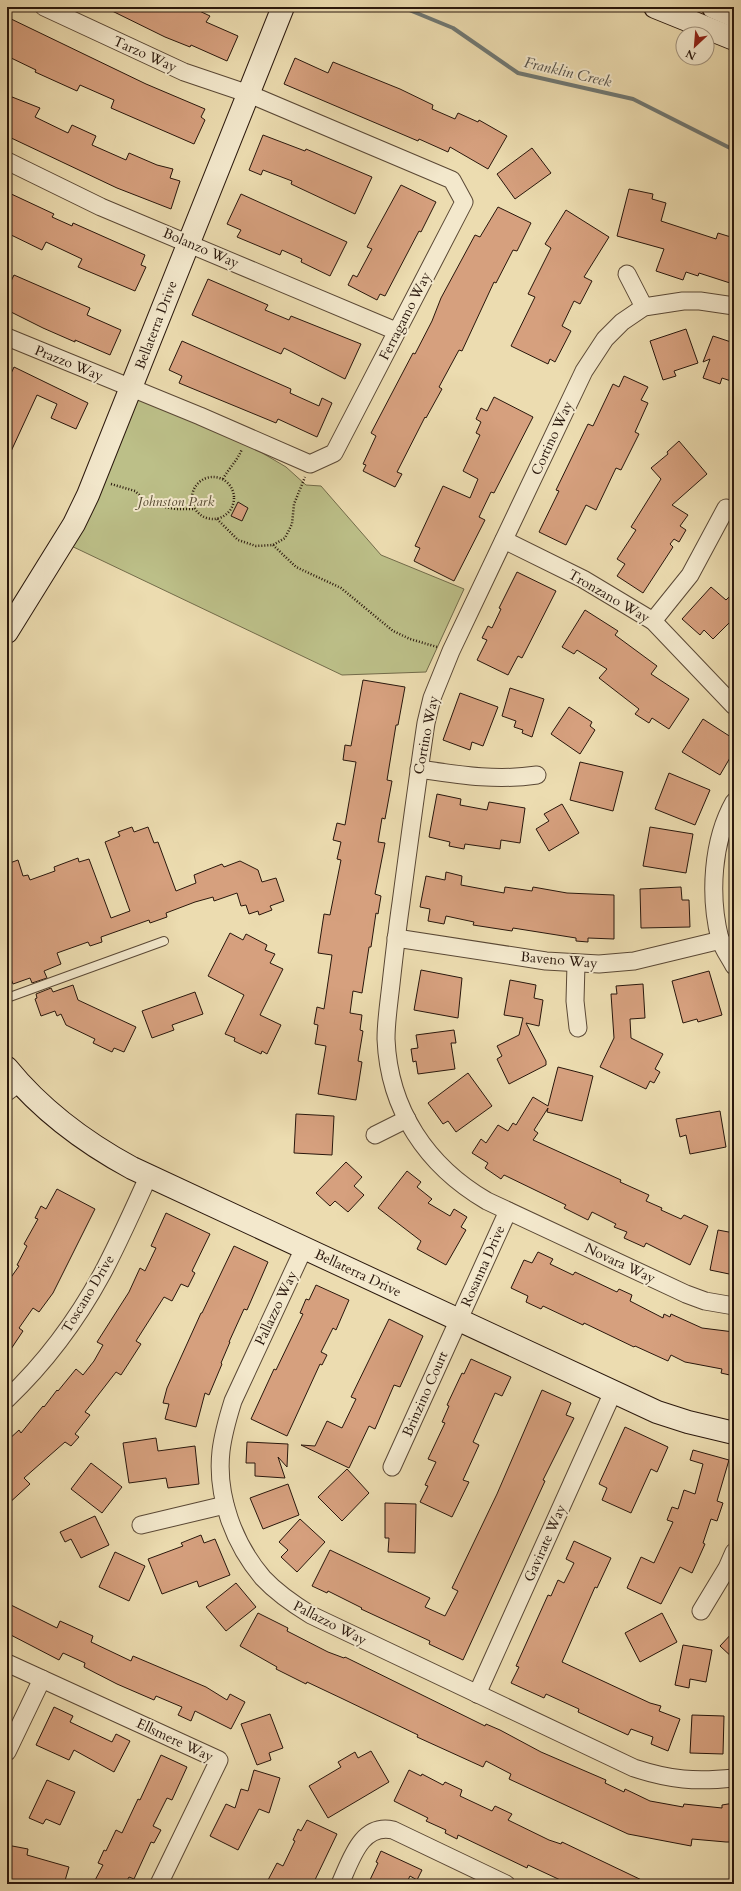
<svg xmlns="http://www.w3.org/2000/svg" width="741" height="1891" viewBox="0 0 741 1891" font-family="Cardo,serif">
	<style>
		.green { fill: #bcbf88; stroke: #726b4a }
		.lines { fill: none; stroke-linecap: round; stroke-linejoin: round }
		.stream { stroke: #707873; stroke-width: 4 }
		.building { fill: #d6a07e; stroke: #29170c }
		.lane-casing { stroke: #5a4835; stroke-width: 10 }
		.street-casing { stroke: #5a4835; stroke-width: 19 }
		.secondary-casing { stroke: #29170c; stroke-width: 24 }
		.path { stroke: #29170c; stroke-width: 2.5; stroke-dasharray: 1 2; stroke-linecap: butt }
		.lane { stroke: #f3e8cc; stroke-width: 8 }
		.street { stroke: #f3e8cc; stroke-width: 17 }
		.secondary { stroke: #f3e8cc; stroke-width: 22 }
		.labels { text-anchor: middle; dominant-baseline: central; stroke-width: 4; stroke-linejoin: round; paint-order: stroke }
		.street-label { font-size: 14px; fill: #29170c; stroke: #f3e8cc }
		.park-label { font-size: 14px; font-style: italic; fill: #554931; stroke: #f3e8cc }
		.water-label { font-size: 15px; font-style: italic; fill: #524f48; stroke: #f3e8cc }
	</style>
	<rect width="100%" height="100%" fill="#ecdcb0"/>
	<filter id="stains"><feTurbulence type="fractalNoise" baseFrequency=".005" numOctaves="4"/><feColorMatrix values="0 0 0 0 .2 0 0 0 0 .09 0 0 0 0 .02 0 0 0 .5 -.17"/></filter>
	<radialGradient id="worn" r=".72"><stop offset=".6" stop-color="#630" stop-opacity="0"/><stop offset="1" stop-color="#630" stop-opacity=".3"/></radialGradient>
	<polygon class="green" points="131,389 200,416 286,467 306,485 321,486 381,555 464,589 426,672 342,675 63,542"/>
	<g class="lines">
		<polyline class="stream" points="402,7 453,28 518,73 633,99 734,150"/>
	</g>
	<g class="building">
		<polygon points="104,7 191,7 210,16 206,22 238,36 227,61 191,45 190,47 165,37"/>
		<polygon points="7,17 146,84 205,109 201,117 205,120 194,144 111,108 114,100 80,85 77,91 35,72 36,70 7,56"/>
		<polygon points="295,58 328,73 333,62 400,89 433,105 432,109 455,119 458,113 478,122 479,120 507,136 488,169 450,147 448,152 419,139 418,141 284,84"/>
		<polygon points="7,95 40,108 35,117 68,133 72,125 96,136 92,145 126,160 129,153 157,165 173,169 170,178 180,181 171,209 117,188 7,136"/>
		<polygon points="263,135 305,151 306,149 372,177 355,214 291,184 292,181 263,170 261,175 249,170"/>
		<polygon points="532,148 551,173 515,199 497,174"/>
		<polygon points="401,185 436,202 421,232 419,231 385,296 380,294 377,300 348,285 353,275 357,277 372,249 367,247"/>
		<polygon points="629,189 653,194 652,199 666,203 661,221 716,239 718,233 734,238 734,270 730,283 699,273 698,276 686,272 683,280 656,271 664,249 617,236"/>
		<polygon points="7,192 54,214 52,217 72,226 73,223 145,255 141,265 146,267 135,291 78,267 82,259 46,242 42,250 7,233"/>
		<polygon points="241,194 347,242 330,276 301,262 302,259 282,250 280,255 237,237 241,230 227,224"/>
		<polygon points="498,207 531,223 517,251 513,250 496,283 494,282 462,351 459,350 439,387 442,389 426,418 425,417 397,472 402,474 395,487 363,471 366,465 363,464 376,436 371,433 413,353 415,354 432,321 441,298 475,235 480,237"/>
		<polygon points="566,210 609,237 584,277 592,281 580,304 574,301 562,326 571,331 555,362 550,359 548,364 511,346 535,297 528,294 551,248 545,244"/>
		<polygon points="14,275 90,308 87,315 121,330 110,355 75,340 75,342 43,328 7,310 7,279 11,281"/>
		<polygon points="208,279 268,305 265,310 289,320 291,316 361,344 345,379 284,348 281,354 192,315"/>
		<polygon points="686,329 698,363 674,371 676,376 663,380 650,341"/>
		<polygon points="713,336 734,343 734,382 722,378 720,384 703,378 710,359 703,362"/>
		<polygon points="182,341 291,389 290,393 319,406 322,398 332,403 317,437 278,419 276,423 179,383 182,376 169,370"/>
		<polygon points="14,367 88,403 76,429 51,418 57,404 37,395 7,460 7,382"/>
		<polygon points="624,376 648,387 641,400 648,403 635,432 639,434 621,470 616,468 596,510 586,505 566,545 539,532 559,491 556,490 588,424 593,426 613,384 619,387"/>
		<polygon points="494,397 533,417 494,493 491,492 479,517 485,520 454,581 414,561 420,548 415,546 443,486 470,498 478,479 463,471 480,435 476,433 481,422 476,419 481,408 487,411"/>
		<polygon points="679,441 707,474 672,505 688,515 680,526 686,530 679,542 674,539 670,544 673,547 643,593 617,576 625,564 617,559 636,530 631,527 661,479 651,468 668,454 667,452"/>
		<polygon points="238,502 248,508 242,521 231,516"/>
		<polygon points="517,572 556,591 522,658 518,656 508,675 477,660 487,640 482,638 488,626 492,628 501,609 499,608"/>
		<polygon points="711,587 726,600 734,592 734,618 713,639 704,630 700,635 682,619"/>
		<polygon points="585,610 618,631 615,635 657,666 651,674 689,699 669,729 652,718 649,723 635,714 639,709 599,678 607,669 577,650 574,654 562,647"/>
		<polygon points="363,680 405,687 398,725 396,725 387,780 392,781 385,819 382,818 378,842 385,843 375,894 381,896 378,914 376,913 371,947 369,947 362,993 353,991 350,1013 362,1015 360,1030 363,1031 358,1061 362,1062 356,1100 318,1094 326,1046 315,1044 318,1025 314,1024 317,1007 324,1009 332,955 318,953 324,914 330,915 341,860 337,859 341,842 333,840 337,823 345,825 356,762 343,760 345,745 351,746"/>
		<polygon points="510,688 544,699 532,737 522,733 523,730 514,727 516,721 502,716"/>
		<polygon points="460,693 498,707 483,746 472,742 470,750 443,740"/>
		<polygon points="569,707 592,722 590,726 595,730 580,754 551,734"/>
		<polygon points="703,719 734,739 734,751 720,775 682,752"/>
		<polygon points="580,762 623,772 613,811 570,800"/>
		<polygon points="669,773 710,790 695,825 655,809"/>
		<polygon points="437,794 461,799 460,805 487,810 489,802 525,808 520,843 501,840 500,849 465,844 464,849 449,846 450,842 429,837"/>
		<polygon points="562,804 579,833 549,851 536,829 549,821 544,814"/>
		<polygon points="132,827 134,832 148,827 154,843 158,842 176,891 196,883 194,875 222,864 224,867 240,861 258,870 262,882 276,878 284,901 270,906 272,910 259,915 258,911 249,914 246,905 241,906 237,893 214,901 213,897 195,902 166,913 167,917 150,923 149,920 101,937 102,942 90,946 88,942 57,953 61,964 44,971 47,978 32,983 30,978 13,984 7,968 7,864 18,860 23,876 28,875 30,880 55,871 54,867 78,858 79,862 89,859 111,918 130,911 105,842 120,836 118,832"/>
		<polygon points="650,827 693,834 686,873 643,866"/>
		<polygon points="446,872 462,876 461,885 504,893 505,887 532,891 533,887 567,893 614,895 614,939 588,938 588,942 576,941 576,938 513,928 512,931 473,925 474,922 446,916 444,924 428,921 430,909 420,907 426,876 445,880"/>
		<polygon points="681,887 682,900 689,900 690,927 641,928 640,889"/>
		<polygon points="230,933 243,940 246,934 267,945 265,950 275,954 270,963 283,969 260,1015 281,1025 267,1054 262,1051 261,1054 234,1041 235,1038 225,1034 244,995 208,976"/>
		<polygon points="421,970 462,978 458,1018 414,1010"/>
		<polygon points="709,971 722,1015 698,1022 697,1019 683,1023 672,981"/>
		<polygon points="510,980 536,985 534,998 543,1000 539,1026 526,1023 546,1061 546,1065 509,1084 497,1059 502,1056 497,1046 519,1035 523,1018 504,1015"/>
		<polygon points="643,984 645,1018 630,1019 631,1038 663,1054 655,1069 660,1072 654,1083 650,1081 646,1089 600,1067 614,1038 611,994 617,994 616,986"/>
		<polygon points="73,985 78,1000 136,1027 124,1052 114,1048 112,1052 93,1043 95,1039 66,1025 61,1014 57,1016 55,1011 41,1016 35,999 37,998 36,994 51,988 53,992"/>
		<polygon points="195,992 203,1014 172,1025 174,1030 152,1038 142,1011"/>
		<polygon points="454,1030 456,1043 451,1043 455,1069 418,1074 416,1061 413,1062 411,1049 418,1048 416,1035"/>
		<polygon points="558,1067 593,1076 582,1121 547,1112 548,1108 534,1130 538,1133 533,1140 621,1180 620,1182 649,1195 646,1201 662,1208 661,1210 681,1219 684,1215 708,1226 690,1265 646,1243 644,1247 624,1238 627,1232 614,1227 616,1224 592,1212 588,1220 564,1208 566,1205 504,1175 501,1179 485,1168 488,1163 472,1153 481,1139 486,1143 498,1125 508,1131 513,1123 516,1125 533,1097 548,1106"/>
		<polygon points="468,1073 492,1106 456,1132 448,1121 443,1124 428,1103"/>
		<polygon points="720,1111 726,1147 690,1154 686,1135 680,1137 676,1119"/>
		<polygon points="296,1114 334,1116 332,1155 294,1153"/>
		<polygon points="346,1162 362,1177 354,1186 364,1195 348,1212 335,1201 330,1206 316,1193"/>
		<polygon points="407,1171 421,1182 417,1187 432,1199 428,1203 450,1216 454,1209 467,1217 461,1227 466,1230 446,1265 417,1249 421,1241 378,1208"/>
		<polygon points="57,1189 95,1209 53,1293 39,1312 33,1308 19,1328 23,1331 7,1355 7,1283 19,1266 17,1265 27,1246 24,1244 38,1219 35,1218 41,1206 46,1209"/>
		<polygon points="166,1213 210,1234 192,1271 195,1273 188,1287 181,1284 172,1301 164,1297 136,1341 141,1344 121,1375 116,1372 85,1412 90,1415 75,1434 79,1437 71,1446 65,1442 24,1478 30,1484 7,1505 7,1441 19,1430 21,1433 43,1406 44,1407 57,1390 58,1391 76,1369 83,1375 94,1361 103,1345 97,1342 129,1292 140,1268 145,1271 156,1248 151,1246"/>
		<polygon points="718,1230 734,1233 734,1275 710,1270"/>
		<polygon points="234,1246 268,1262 247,1310 244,1309 229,1342 230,1342 221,1363 222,1364 209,1395 205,1393 196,1427 165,1419 169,1404 163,1403 167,1388 201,1313 202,1313"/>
		<polygon points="538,1252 553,1259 550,1264 573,1275 575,1272 617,1292 619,1289 632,1295 630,1301 663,1318 664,1314 670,1317 671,1314 702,1328 734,1332 734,1376 721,1373 722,1369 685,1362 671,1355 668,1361 635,1346 634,1347 584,1323 583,1325 543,1306 541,1309 526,1302 528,1296 511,1288 524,1260 532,1263"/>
		<polygon points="316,1285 349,1300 336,1330 333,1328 321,1352 327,1355 322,1365 320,1364 287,1436 251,1419 274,1369 276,1370 303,1314 300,1313 306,1299 309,1300"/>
		<polygon points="389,1319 423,1336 400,1387 394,1385 375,1429 369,1426 349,1468 301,1445 315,1446 327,1421 342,1428 356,1399 351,1397"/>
		<polygon points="471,1359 511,1377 502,1396 495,1393 473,1442 479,1445 463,1480 469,1482 452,1517 420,1502 428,1486 425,1485 436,1462 428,1459 445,1423 442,1422 449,1406 447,1405 462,1373 464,1374"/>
		<polygon points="542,1390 571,1403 566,1415 574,1418 543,1480 545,1481 463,1660 429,1644 430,1641 361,1609 362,1608 328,1591 327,1593 312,1586 330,1550 430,1598 425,1607 445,1616 458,1591 452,1588 497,1494"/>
		<polygon points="625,1427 668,1447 657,1472 651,1469 631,1513 602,1500 607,1488 599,1484"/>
		<polygon points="156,1438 158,1451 195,1446 199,1484 168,1488 166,1478 129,1483 123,1443"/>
		<polygon points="247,1442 288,1444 287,1467 278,1457 285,1478 255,1476 255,1463 246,1463"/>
		<polygon points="693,1450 729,1460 717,1501 723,1503 717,1521 711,1519 703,1543 705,1544 692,1573 680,1567 661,1604 627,1588 641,1557 654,1563 673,1522 667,1520 672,1507 678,1509 684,1490 695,1494 703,1464 690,1460"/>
		<polygon points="91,1463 122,1487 102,1513 71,1489"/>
		<polygon points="347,1469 369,1493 342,1521 318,1497"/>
		<polygon points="288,1484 299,1515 263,1529 250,1498"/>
		<polygon points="385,1503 416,1504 415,1553 388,1552 389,1538 385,1538"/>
		<polygon points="95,1516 109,1545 81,1558 71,1539 65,1542 60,1532"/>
		<polygon points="300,1519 325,1542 297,1572 281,1557 288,1550 279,1542"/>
		<polygon points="201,1535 204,1543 215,1539 230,1575 199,1587 197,1581 162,1594 148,1559 183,1546 181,1543"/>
		<polygon points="574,1541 611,1558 597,1588 595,1587 562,1662 650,1703 661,1706 659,1711 680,1719 668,1751 651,1744 653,1737 631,1729 628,1735 578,1712 579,1709 546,1694 544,1698 511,1683 519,1667 516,1666 548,1595 551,1596 558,1580 564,1583 574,1563 566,1559"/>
		<polygon points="115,1552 145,1566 129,1601 99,1587"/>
		<polygon points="236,1583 256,1607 226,1631 206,1607"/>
		<polygon points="7,1603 57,1628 60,1621 93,1636 91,1642 131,1661 133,1656 206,1687 227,1700 230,1694 245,1702 231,1729 195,1711 191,1721 178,1715 182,1707 156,1696 154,1700 117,1684 84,1667 85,1663 63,1653 59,1660 7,1633"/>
		<polygon points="258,1613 288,1628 287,1631 328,1652 344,1658 345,1657 485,1726 486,1724 500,1730 541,1752 606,1780 605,1783 624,1792 625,1789 650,1801 683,1807 684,1804 722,1808 722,1805 734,1803 734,1842 726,1842 692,1839 691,1846 628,1834 509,1779 511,1774 486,1761 483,1767 417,1737 418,1735 343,1699 307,1682 306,1684 276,1669 277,1667 240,1646"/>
		<polygon points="662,1613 677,1642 640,1662 625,1633"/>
		<polygon points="734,1631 734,1659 720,1646"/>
		<polygon points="683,1645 712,1650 706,1682 690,1679 689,1688 675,1685"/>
		<polygon points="54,1707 73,1716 70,1722 112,1742 116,1734 130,1741 114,1772 74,1750 69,1760 36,1745"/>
		<polygon points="270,1714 283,1748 269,1753 271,1760 257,1765 241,1724"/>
		<polygon points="692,1715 724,1716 723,1754 690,1753"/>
		<polygon points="371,1751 389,1782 328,1818 309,1786 341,1767 338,1762 355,1752 358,1758"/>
		<polygon points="161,1755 187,1767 172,1800 167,1798 153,1826 161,1830 154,1843 151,1842 134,1879 129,1877 125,1884 93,1884 103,1865 98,1863 104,1850 106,1851 116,1830 122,1833 138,1799 140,1800"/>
		<polygon points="254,1770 280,1778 269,1813 259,1809 238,1850 210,1836 226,1804 235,1808 241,1789 248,1791"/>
		<polygon points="409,1770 421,1776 422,1774 443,1785 445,1782 462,1790 460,1796 492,1811 495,1806 512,1814 508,1820 549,1840 561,1844 562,1842 650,1884 569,1884 528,1865 527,1868 458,1835 457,1839 445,1833 446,1830 426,1821 428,1818 394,1801"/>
		<polygon points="47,1780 75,1792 60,1825 46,1819 43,1824 29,1818"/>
		<polygon points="307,1820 337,1834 313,1884 268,1884 270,1880 268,1880 277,1863 283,1866 295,1841 293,1840 298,1829 301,1831"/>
		<polygon points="7,1845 28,1849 27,1855 69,1867 64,1884 7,1884"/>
		<polygon points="381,1851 422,1870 417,1880 410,1876 406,1884 368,1884 378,1863 376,1862"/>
	</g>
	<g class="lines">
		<g class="lane-casing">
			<polyline id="lane" points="7,998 164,941"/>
		</g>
		<g class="street-casing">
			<g id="street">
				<polyline points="7,161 101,207 396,331"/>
				<polyline points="627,274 644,307"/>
				<path d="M734,306L700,301H683L644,307L622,322L605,339L584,371L451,651L432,698L426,723C417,783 409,843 401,903C397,930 394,957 391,984C389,1002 386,1021 386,1039C389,1110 427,1166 487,1201L686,1294L705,1301L734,1306"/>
				<polyline points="7,337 200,416 310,464 334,453 464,202 452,180 249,94 184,72 44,7"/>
				<polyline points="504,540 583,579 653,621 734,706"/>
				<polyline points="653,621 690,575 726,508"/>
				<path d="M419,769C460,775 496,781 537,775"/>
				<path d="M734,802C712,841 709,896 720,939C723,949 730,958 734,966"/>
				<polyline points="396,938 546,961 599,964 634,961 721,940"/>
				<polyline points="576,964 575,1001 578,1028"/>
				<polyline points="7,1092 19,1083"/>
				<polyline points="375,1135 407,1119"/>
				<path d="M304,1248L233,1401C228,1417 223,1434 221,1451C216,1496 234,1544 263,1578C277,1593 293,1604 311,1615L634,1768C671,1780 695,1782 734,1778"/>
				<path d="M7,1399C45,1363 77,1320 102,1274C119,1242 134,1208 149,1175"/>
				<polyline points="392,1467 508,1211"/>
				<polyline points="141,1525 225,1505"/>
				<polyline points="701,1611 727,1568 734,1552"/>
				<polyline points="7,1663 219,1760 159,1884"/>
				<polyline points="477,1694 613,1392"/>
				<polyline points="7,1752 42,1679"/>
				<path d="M340,1884C351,1860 361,1823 393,1830L506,1884"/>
			</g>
		</g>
		<g class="secondary-casing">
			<g id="secondary">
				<polyline points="655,7 734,39"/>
				<polyline points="713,7 734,16"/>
				<polyline points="7,632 74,524 88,495 283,7"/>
				<path d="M7,1068C42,1111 84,1142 132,1168L657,1412L688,1422L734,1433"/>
			</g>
		</g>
		<g class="path">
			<circle cx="213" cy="498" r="21"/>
			<path d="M223,479C229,468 237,461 242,449"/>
			<polyline points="111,484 135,491 145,500 158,506 176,509 195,509"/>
			<polyline points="217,519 238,540 256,546 273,545 285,538 292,524 294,504 305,477"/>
			<polyline points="273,545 296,567 341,588 393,631 410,639 437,647"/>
		</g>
		<use href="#lane" class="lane"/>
		<use href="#street" class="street"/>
		<use href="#secondary" class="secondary"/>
	</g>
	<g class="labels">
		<g class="street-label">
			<text transform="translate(145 54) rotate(24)">Tarzo Way</text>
			<text transform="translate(201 248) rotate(23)">Bolanzo Way</text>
			<text transform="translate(405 316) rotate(-63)">Ferragamo Way</text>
			<text transform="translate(156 325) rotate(-69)">Bellaterra Drive</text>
			<text transform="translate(69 363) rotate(22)">Prazzo Way</text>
			<text transform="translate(552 438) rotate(-65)">Cortino Way</text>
			<text transform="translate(609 596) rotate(30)">Tronzano Way</text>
			<text transform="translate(426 735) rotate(-79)">Cortino Way</text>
			<text transform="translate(559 960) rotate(5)">Baveno Way</text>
			<text transform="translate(620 1263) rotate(25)">Novara Way</text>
			<text transform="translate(483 1266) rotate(-66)">Rosanna Drive</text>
			<text transform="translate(358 1273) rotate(25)">Bellaterra Drive</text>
			<text transform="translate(88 1294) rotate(-59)">Toscano Drive</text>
			<text transform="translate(276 1308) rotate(-65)">Pallazzo Way</text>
			<text transform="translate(425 1394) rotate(-66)">Brinzino Court</text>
			<text transform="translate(545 1543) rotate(-66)">Gavirate Way</text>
			<text transform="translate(330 1623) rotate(27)">Pallazzo Way</text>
			<text transform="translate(175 1740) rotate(25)">Ellsmere Way</text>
		</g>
		<g class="park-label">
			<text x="176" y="501">Johnston Park</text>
		</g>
		<g class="water-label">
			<text transform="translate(568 72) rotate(13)">Franklin Creek</text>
		</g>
	</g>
	<rect width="741" height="1891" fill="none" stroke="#ecdcb0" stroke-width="24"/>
	<rect x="8" y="8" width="725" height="1875" fill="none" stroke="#29170c" stroke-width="2"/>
	<rect x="12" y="12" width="717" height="1867" fill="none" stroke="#29170c"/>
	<g transform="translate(695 46) rotate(206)"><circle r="19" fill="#f3e8cc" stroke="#a2947f"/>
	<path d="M0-3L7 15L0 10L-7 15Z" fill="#8f2418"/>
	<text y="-6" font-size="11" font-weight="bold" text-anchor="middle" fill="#29170c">N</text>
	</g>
	<rect width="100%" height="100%" filter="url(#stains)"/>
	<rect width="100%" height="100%" fill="url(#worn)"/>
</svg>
